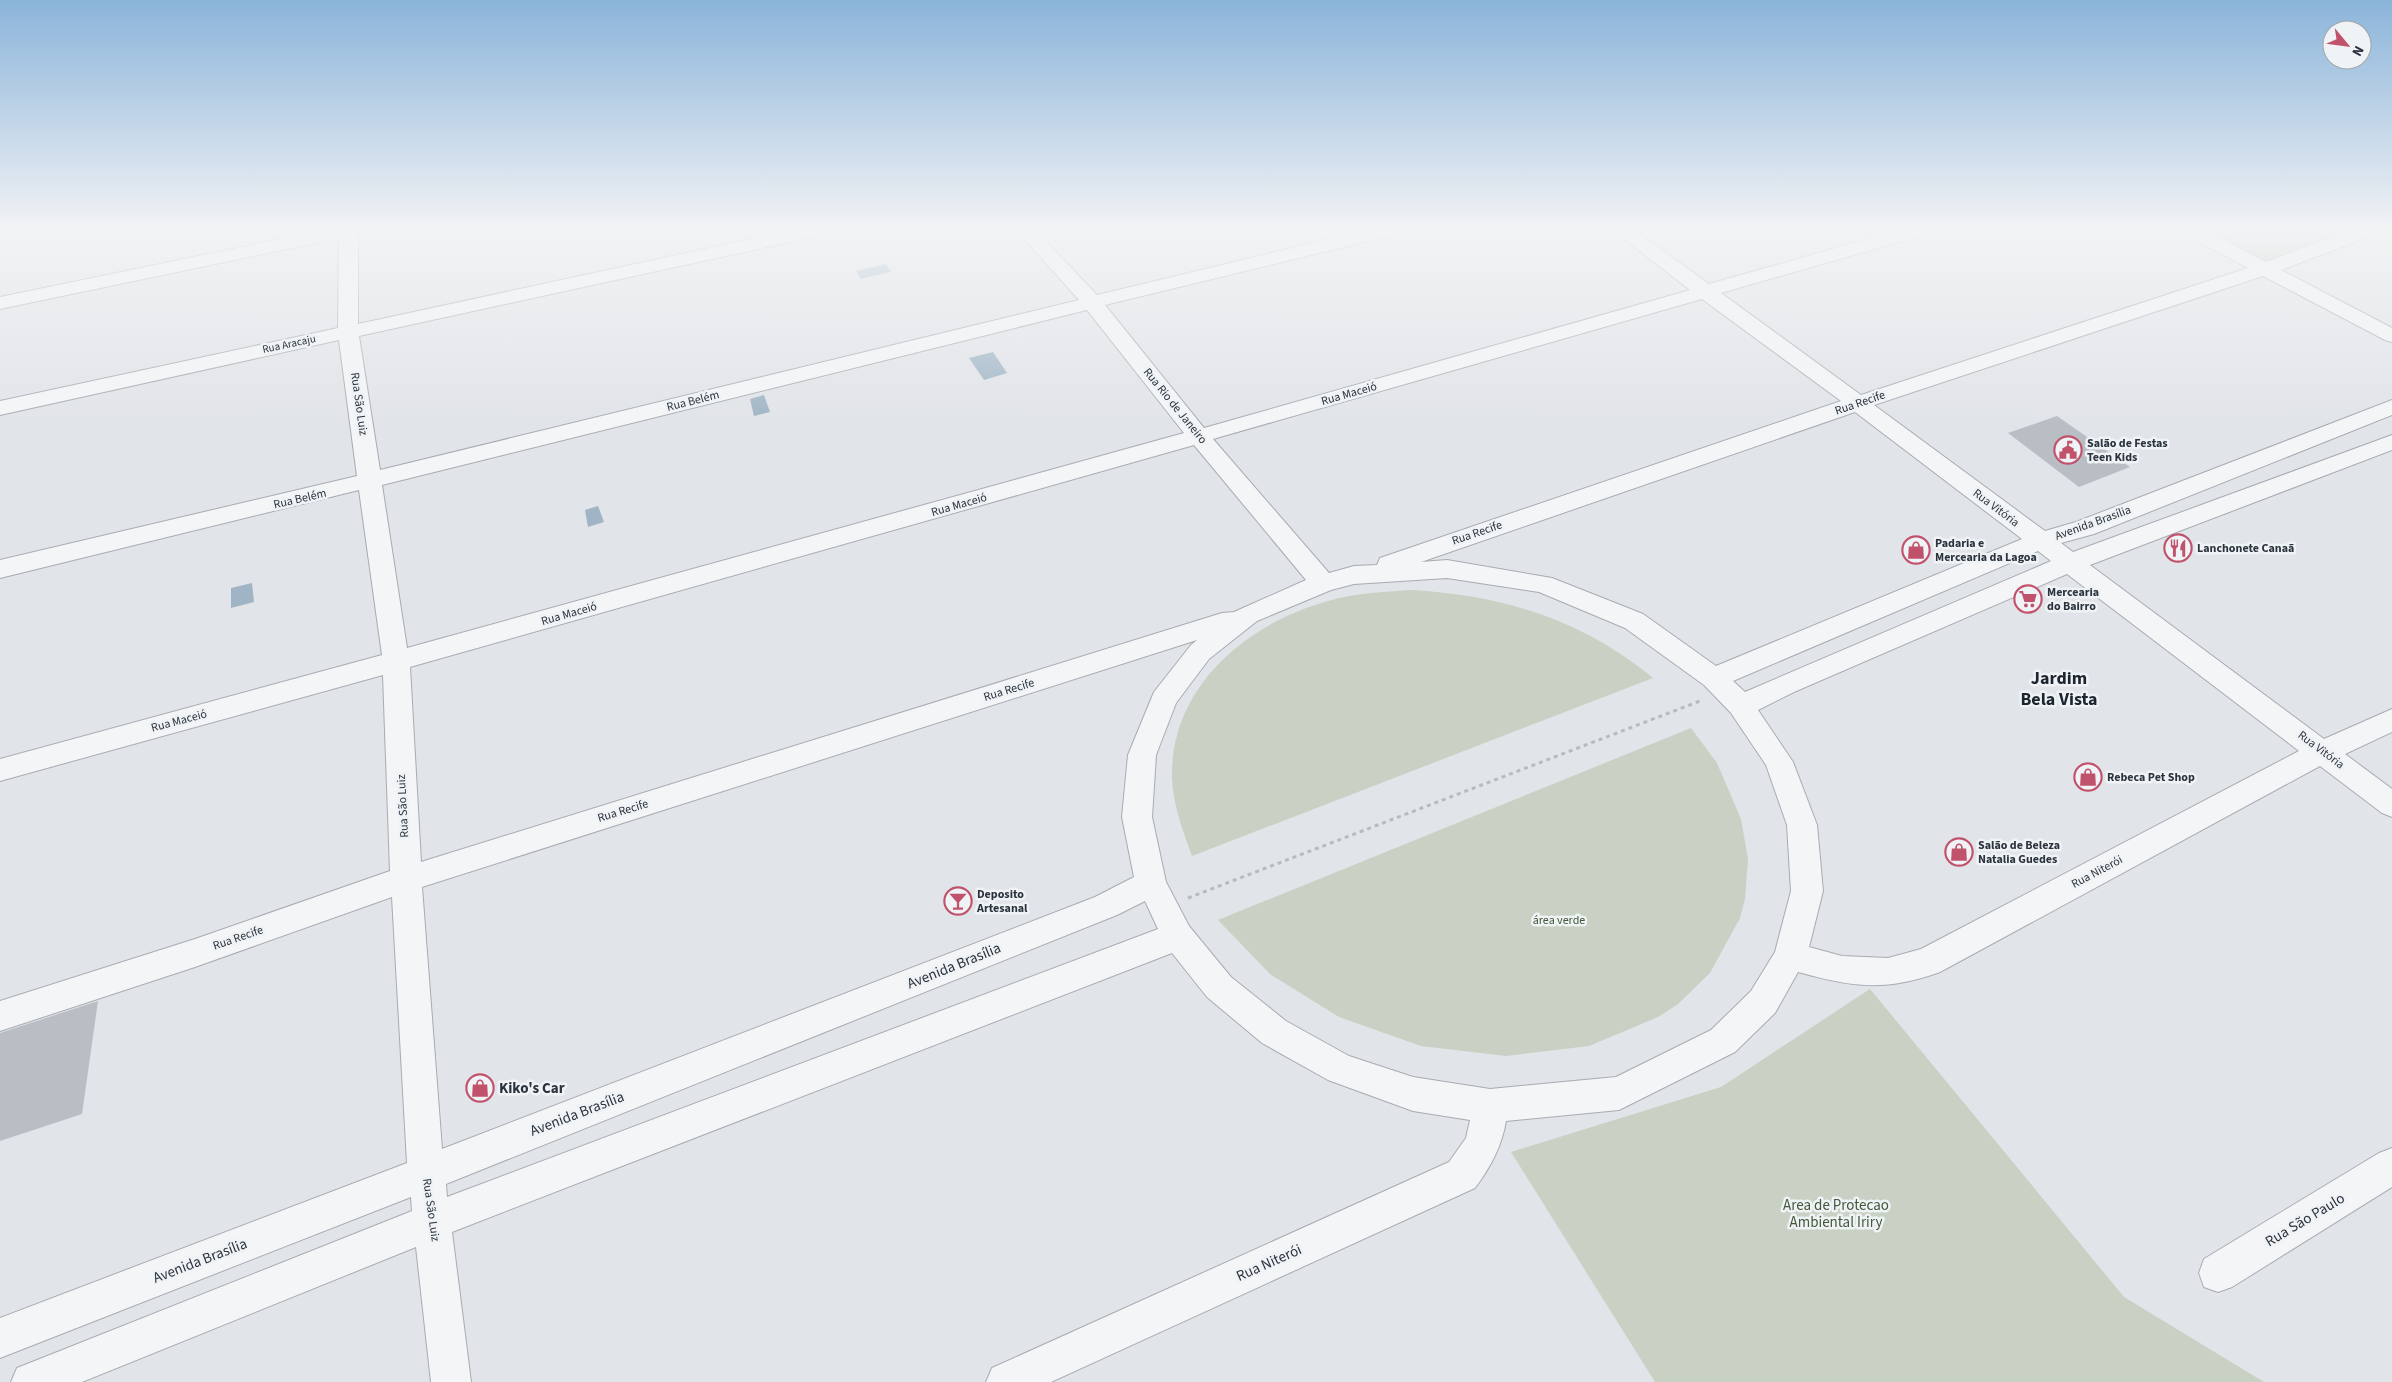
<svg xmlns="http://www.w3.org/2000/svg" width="2392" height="1382" viewBox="0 0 2392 1382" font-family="'Source Sans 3',sans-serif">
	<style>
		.green { fill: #c8d1c3 }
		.water { fill: #9fb5c5 }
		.building { fill: #b9bec4 }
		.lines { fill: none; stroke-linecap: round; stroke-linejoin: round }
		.minor-casing { stroke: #a7acb2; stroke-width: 2 }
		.path { stroke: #b7bbc0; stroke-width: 3; stroke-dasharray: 4 4; stroke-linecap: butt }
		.minor { fill: #f3f5f7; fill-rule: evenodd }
		.labels { text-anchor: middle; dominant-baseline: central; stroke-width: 5; stroke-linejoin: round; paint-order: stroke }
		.far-street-label { font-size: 11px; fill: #2b343e; stroke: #f0f3f6 }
		.street-label { font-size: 12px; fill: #2b343e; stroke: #f0f3f6 }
		.poi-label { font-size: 12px; font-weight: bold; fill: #2b343e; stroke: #f0f3f6; text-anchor: start }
		.park-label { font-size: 12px; fill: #42593a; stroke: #f0f3f6 }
		.near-street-label { font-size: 15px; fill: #2b343e; stroke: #f0f3f6 }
		.near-poi-label { font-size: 15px; font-weight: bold; fill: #2b343e; stroke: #f0f3f6; text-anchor: start }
		.near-park-label { font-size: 15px; fill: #42593a; stroke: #f0f3f6 }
		.district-label { font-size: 18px; font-weight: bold; fill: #1d252f; stroke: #f0f3f6 }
	</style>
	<rect width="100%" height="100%" fill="#e1e4e8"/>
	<g class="green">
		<polygon points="2203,231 2359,231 2264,263"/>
		<path d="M1411,590C1502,595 1581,619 1653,678L1192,856C1183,831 1173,805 1172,778C1170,687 1246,624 1328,601C1355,593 1383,592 1411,590Z"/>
		<polygon points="1691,728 1717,763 1741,819 1748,859 1745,899 1740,918 1710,973 1678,1004 1658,1017 1589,1046 1506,1056 1421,1046 1339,1017 1270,974 1218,920"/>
		<polygon points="1870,989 2124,1297 2264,1382 1655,1382 1511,1152 1721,1087"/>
	</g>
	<g class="water">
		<polygon points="886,264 891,272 861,279 856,271"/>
		<polygon points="993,352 1007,373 984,380 969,358"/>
		<polygon points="764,395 770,412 754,416 750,399"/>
		<polygon points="598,506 604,522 588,527 585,510"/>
		<polygon points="252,583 254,602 231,608 231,588"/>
	</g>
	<g class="building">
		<polygon points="2057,416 2130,467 2079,487 2008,433"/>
		<polygon points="98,1001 82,1114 0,1141 0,1033"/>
	</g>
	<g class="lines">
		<g class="minor-casing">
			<g id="minor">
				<path d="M320,231H358V324L788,231H822L820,235L813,237L359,336L380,470L1079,300L1017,231H1036L1097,295L1363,231H1395L1393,235L1105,305L1204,428L1690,290L1614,231H1635L1709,284L1896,231H1925L1923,235L1721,293L1861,395L2248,268L2186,235L2184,231H2207L2266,262L2349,231H2375L2373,235L2281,270L2392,328V342L2385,340L2263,276L1874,405L2045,531L2076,522L2392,400V415L2094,534L2061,543L2073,552L2392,435V450L2090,565L2324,739L2392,709V732L2345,754L2392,789V817L2382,813L2320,766L1940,972C1885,992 1852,987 1798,972L1775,1013L1735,1052L1619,1110L1506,1121C1502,1146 1490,1168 1475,1188L1051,1382H986L992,1368L1449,1162L1466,1138L1470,1120L1413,1111L1328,1080L1262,1043L1207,997L1172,953L452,1232L471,1382H431L416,1247L82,1382H11L17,1368L412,1211L411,1197L0,1358V1318L407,1163L392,897L195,967L0,1031V1001L195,939L390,871L383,675L0,781V759L382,655L359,490L0,578V560L357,476L339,340L0,415V401L338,328L339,238L0,309V297ZM1702,299L1841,401L1380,558L1377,565L1354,566L1329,573L1213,439ZM1087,310L1184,433L407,648L382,485ZM1855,412L2022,539L1716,666L1643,614L1552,578L1447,560L1421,562ZM1194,445L1306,580L1234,612L1222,613L421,862L410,667ZM2038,551L2051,561L1745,692L1733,681ZM2067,574L2299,751L1921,949L1888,958L1842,956L1809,947L1823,891L1817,825L1793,762L1758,710L1794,692ZM1447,578L1539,592L1625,628L1704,685L1731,713L1766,765L1787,825L1791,891L1775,952L1751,991L1711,1030L1616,1077L1490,1089L1413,1077L1349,1056L1286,1021L1231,977L1189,926L1166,882L1152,817L1156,755L1176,703L1209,659L1257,621L1331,590L1354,584ZM1197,640L1191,645L1154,692L1128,755L1122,817L1134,877L1095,897L442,1149L422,887ZM1145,901L1158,929L447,1197L446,1184L1117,915Z"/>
				<polygon points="2392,1148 2392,1187 2232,1287 2218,1292 2204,1287 2199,1273 2204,1259 2379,1153"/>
			</g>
		</g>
		<polyline class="path" points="1188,898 1700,701"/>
		<use href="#minor" class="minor"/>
	</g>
	<linearGradient id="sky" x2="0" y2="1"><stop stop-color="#8bb4da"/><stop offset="0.54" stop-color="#f2f3f5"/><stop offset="1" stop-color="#f2f3f5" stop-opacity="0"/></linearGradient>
	<rect width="2392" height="424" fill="url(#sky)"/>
	<defs>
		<g id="civic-ring" transform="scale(1.4375)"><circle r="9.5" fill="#f0f3f6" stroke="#c1526c" stroke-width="1.5"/><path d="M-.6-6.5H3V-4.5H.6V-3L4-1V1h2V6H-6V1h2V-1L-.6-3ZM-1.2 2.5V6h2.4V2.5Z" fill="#c1526c"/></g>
		<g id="restaurant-ring" transform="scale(1.4375)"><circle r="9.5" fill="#f0f3f6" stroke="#c1526c" stroke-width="1.5"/><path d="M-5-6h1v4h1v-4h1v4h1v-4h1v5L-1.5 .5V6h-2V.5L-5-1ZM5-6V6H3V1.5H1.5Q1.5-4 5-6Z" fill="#c1526c"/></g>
		<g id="shop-ring" transform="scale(1.4375)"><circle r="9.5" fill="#f0f3f6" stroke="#c1526c" stroke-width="1.5"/><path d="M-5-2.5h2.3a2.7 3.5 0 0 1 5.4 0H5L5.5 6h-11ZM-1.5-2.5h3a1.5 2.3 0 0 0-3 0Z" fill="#c1526c"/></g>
		<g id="supermarket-ring" transform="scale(1.4375)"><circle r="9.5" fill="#f0f3f6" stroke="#c1526c" stroke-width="1.5"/><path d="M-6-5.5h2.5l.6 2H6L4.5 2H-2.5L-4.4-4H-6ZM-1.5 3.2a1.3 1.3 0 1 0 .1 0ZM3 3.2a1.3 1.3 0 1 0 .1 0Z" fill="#c1526c"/></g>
		<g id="bar-ring" transform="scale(1.4375)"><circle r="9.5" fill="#f0f3f6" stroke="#c1526c" stroke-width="1.5"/><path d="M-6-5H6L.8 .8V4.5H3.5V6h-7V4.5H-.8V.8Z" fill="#c1526c"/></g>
	</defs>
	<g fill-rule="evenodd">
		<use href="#civic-ring" x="2068" y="450"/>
		<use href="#restaurant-ring" x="2178" y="548"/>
		<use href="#shop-ring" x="1916" y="550"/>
		<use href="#supermarket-ring" x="2028" y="599"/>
		<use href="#shop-ring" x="2088" y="777"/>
		<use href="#shop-ring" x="1959" y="852"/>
		<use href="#bar-ring" x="958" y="901"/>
		<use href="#shop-ring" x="480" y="1088"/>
	</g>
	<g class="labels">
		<g class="far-street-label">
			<text transform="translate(289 344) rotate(-12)">Rua Aracaju</text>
		</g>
		<g class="street-label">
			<text transform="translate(1349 394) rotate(-16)">Rua Maceió</text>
			<text transform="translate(693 401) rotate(-14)">Rua Belém</text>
			<text transform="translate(1860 403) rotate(-19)">Rua Recife</text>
			<text transform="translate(359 404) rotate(82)">Rua São Luiz</text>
			<text transform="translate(1175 406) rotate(51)">Rua Rio de Janeiro</text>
			<text transform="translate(300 499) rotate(-13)">Rua Belém</text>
			<text transform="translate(959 505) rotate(-16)">Rua Maceió</text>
			<text transform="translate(1996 508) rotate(37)">Rua Vitória</text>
			<text transform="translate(2093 523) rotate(-20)">Avenida Brasília</text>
			<text transform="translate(1477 533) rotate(-19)">Rua Recife</text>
			<text transform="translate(569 614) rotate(-16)">Rua Maceió</text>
			<text transform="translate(1009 690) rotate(-17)">Rua Recife</text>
			<text transform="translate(179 721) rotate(-15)">Rua Maceió</text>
			<text transform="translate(2321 750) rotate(37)">Rua Vitória</text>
			<text transform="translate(403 806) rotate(-93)">Rua São Luiz</text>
			<text transform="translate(623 811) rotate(-17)">Rua Recife</text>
			<text transform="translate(2097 872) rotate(-28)">Rua Niterói</text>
			<text transform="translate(238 938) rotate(-19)">Rua Recife</text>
			<text transform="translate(431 1210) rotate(82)">Rua São Luiz</text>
		</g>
		<g class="poi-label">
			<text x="2087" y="443">Salão de Festas<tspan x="2087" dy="14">Teen Kids</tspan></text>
			<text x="1935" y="543">Padaria e<tspan x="1935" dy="14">Mercearia da Lagoa</tspan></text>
			<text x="2197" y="548">Lanchonete Canaã</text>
			<text x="2047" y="592">Mercearia<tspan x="2047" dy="14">do Bairro</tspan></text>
			<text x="2107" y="777">Rebeca Pet Shop</text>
			<text x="1978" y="845">Salão de Beleza<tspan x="1978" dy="14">Natalia Guedes</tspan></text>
			<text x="977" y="894">Deposito<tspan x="977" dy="14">Artesanal</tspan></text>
		</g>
		<g class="park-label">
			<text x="1559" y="920">área verde</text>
		</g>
		<g class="near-street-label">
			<text transform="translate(954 966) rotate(-22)">Avenida Brasília</text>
			<text transform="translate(577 1114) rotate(-21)">Avenida Brasília</text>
			<text transform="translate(2305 1220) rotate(-31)">Rua São Paulo</text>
			<text transform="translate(200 1261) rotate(-21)">Avenida Brasília</text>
			<text transform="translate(1269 1263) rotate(-24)">Rua Niterói</text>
		</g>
		<g class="near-poi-label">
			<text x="499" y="1088">Kiko's Car</text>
		</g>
		<g class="near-park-label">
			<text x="1836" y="1205">Area de Protecao<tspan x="1836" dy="17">Ambiental Iriry</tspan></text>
		</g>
		<g class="district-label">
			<text x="2059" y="678">Jardim<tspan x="2059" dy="21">Bela Vista</tspan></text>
		</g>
	</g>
	<g transform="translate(2347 45) rotate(119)"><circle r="24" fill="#f0f3f6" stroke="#a1a7ac"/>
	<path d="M0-4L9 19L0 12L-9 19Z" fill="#c1526c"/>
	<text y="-8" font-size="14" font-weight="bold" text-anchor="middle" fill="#2b343e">N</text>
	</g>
</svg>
